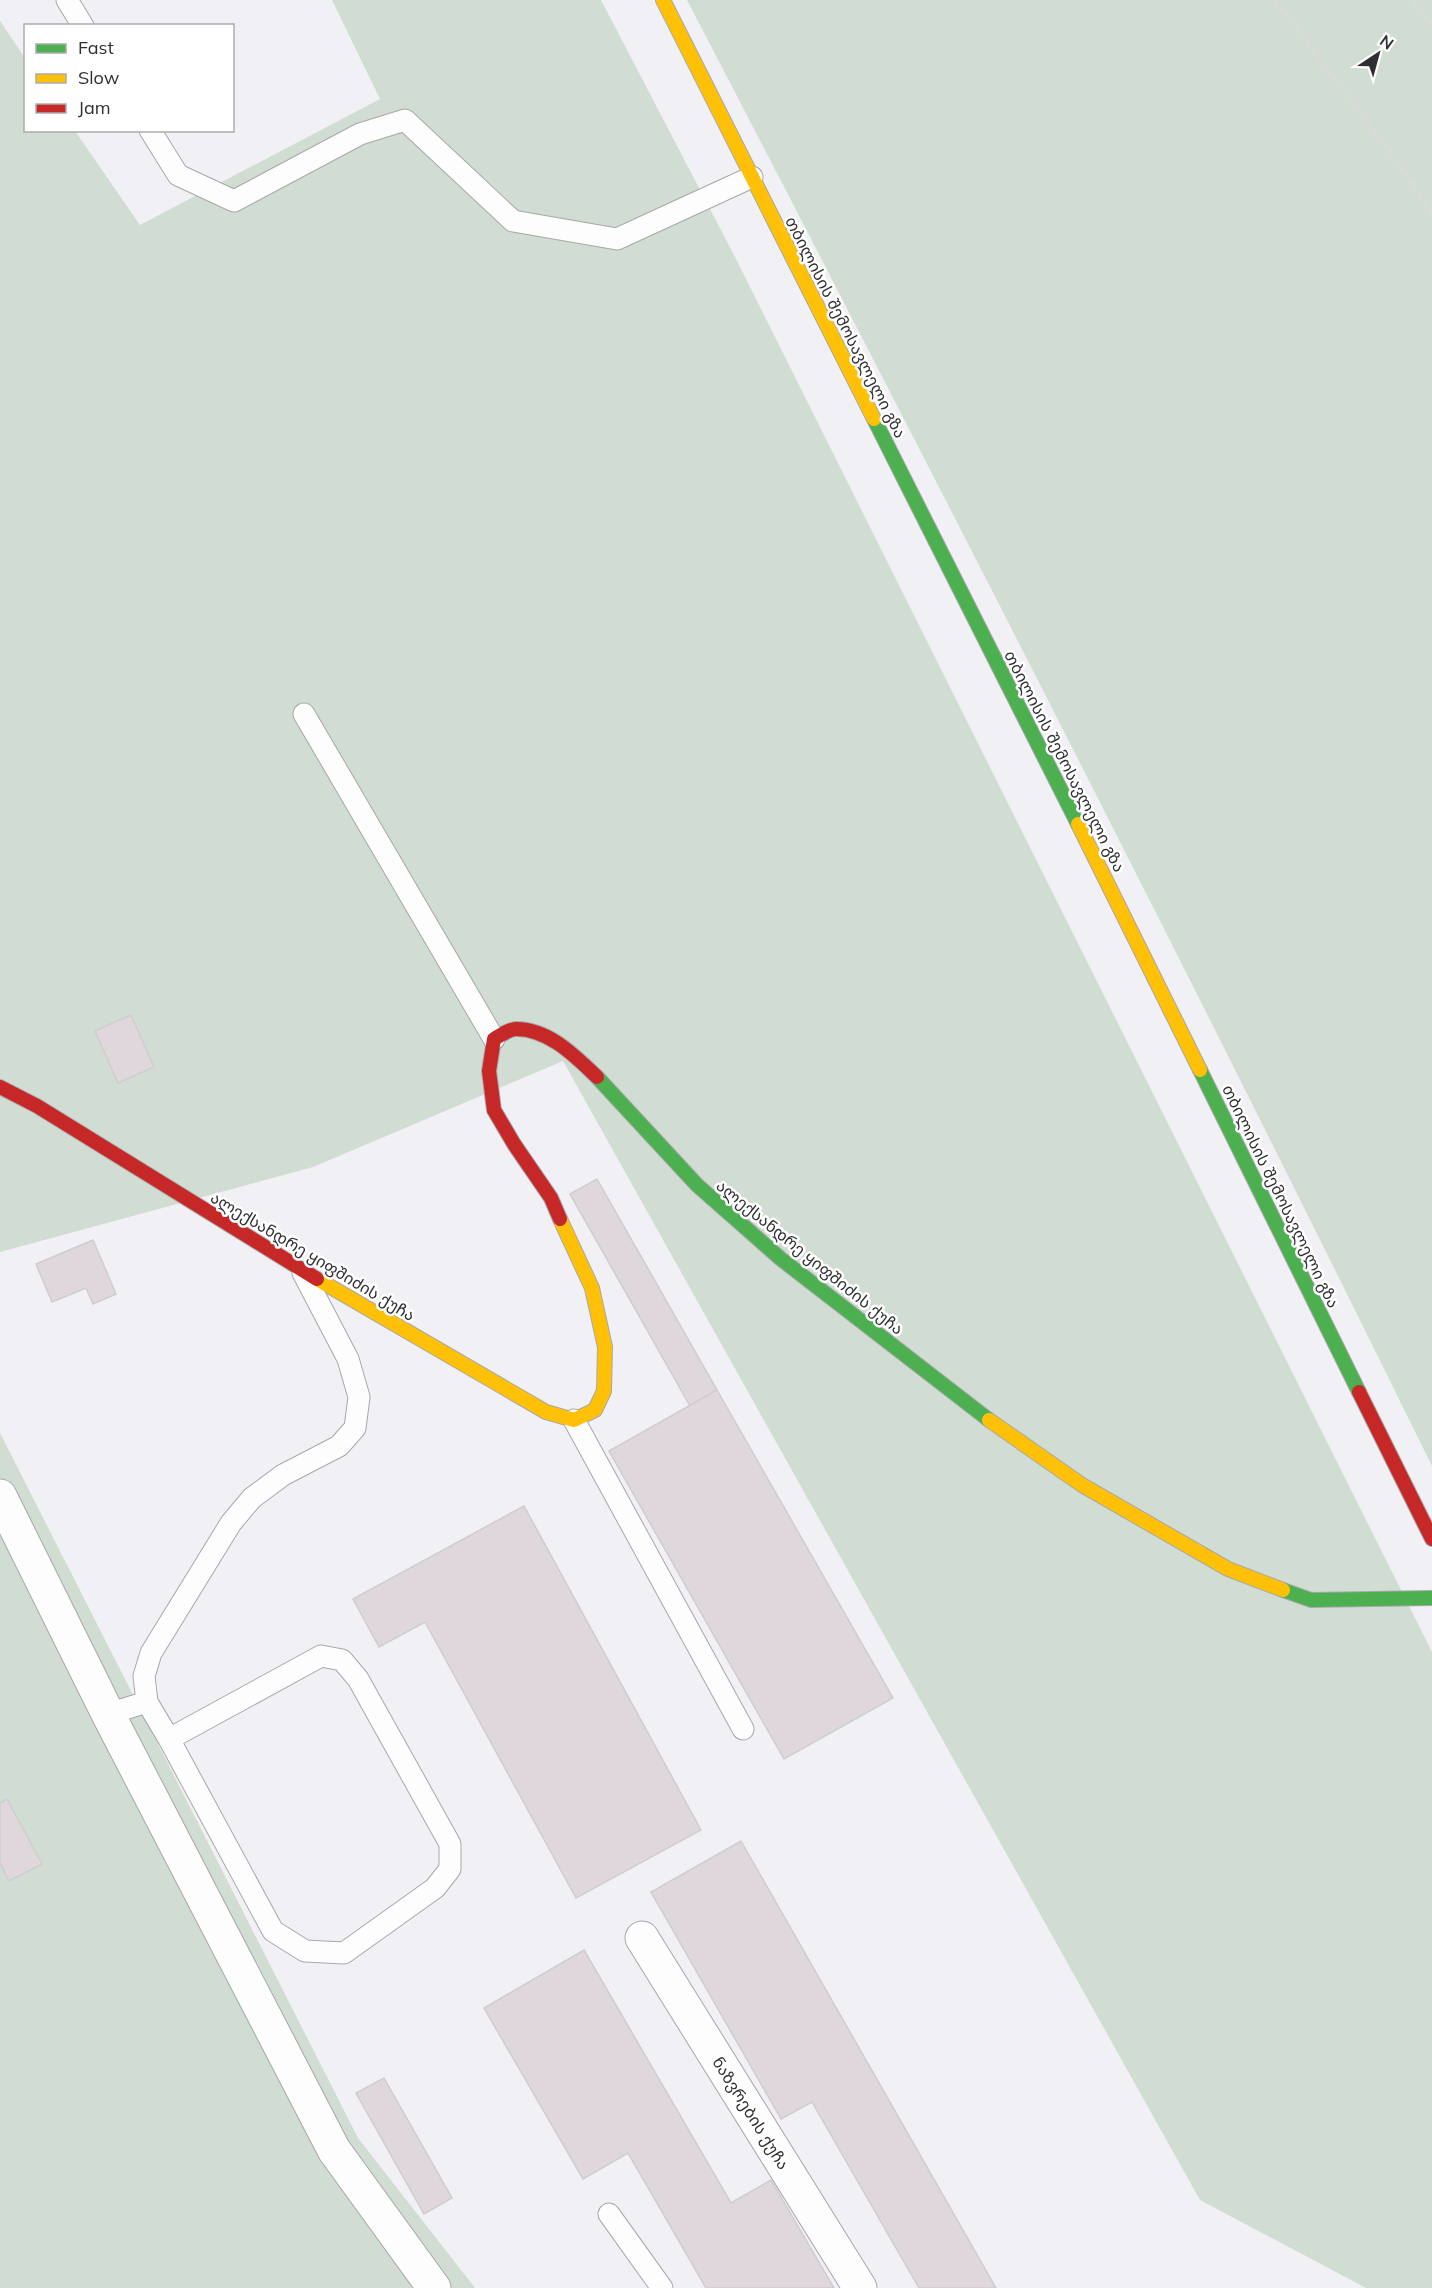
<svg xmlns="http://www.w3.org/2000/svg" width="1432" height="2288" viewBox="0 0 1432 2288" font-family="Mulish,'Noto Sans Georgian',sans-serif">
	<style>
		.green { fill: #d1dcd2 }
		.building { fill: #dfd7dc; stroke: #cecdd0; stroke-width: 1.5 }
		.lines { fill: none; stroke-linecap: round; stroke-linejoin: round }
		.lane-casing { stroke: #a8a8ac; stroke-width: 23 }
		.street-casing { stroke: #a8a8ac; stroke-width: 35 }
		.fast-casing { stroke: #a8a8ac; stroke-width: 16 }
		.slow-casing { stroke: #a8a8ac; stroke-width: 16 }
		.jam-casing { stroke: #a8a8ac; stroke-width: 16 }
		.path { stroke: #dadadc; stroke-width: 4; stroke-dasharray: 4.5 4.5; stroke-linecap: butt }
		.lane { stroke: #fdfdfe; stroke-width: 21 }
		.street { stroke: #fdfdfe; stroke-width: 33 }
		.fast { stroke: #4caf50; stroke-width: 14 }
		.slow { stroke: #ffc107; stroke-width: 14 }
		.jam { stroke: #c62828; stroke-width: 14 }
		.labels { text-anchor: middle; dominant-baseline: central; stroke-width: 5; stroke-linejoin: round; paint-order: stroke }
		.street-label { font-size: 16px; fill: #2f2e32; stroke: #fff }
	</style>
	<rect width="100%" height="100%" fill="#f0f0f5"/>
	<g class="green">
		<polygon points="332,0 601,0 736,259 1432,1652 1432,2288 1366,2288 1200,2200 563,1061 313,1167 0,1252 0,21 25,58 26,130 75,131 140,225 380,99"/>
		<path d="M687,0H1432V1466C1190,974 940,486 687,0Z"/>
		<polygon points="0,1433 358,2138 475,2288 0,2288"/>
	</g>
	<g class="building">
		<polygon points="131,1015 154,1067 118,1083 95,1031"/>
		<polygon points="597,1179 717,1390 690,1406 570,1194"/>
		<polygon points="93,1240 116,1294 93,1304 86,1288 52,1302 36,1264"/>
		<polygon points="717,1390 893,1698 784,1759 609,1451"/>
		<polygon points="524,1506 701,1830 576,1898 425,1622 379,1647 353,1599"/>
		<polygon points="7,1799 42,1864 9,1881 0,1863 0,1803"/>
		<polygon points="741,1841 996,2288 919,2288 812,2102 781,2119 651,1892"/>
		<polygon points="584,1950 731,2203 771,2180 834,2288 706,2288 628,2153 583,2179 484,2008"/>
		<polygon points="384,2078 452,2198 424,2214 356,2093"/>
	</g>
	<g class="lines">
		<g class="lane-casing">
			<g id="lane">
				<polyline points="67,0 83,26"/>
				<polyline points="150,130 178,175 234,201 360,134 405,120 513,221 617,239 752,177"/>
				<polyline points="304,714 494,1039"/>
				<polyline points="574,1420 743,1729"/>
				<polyline points="108,1714 147,1702"/>
				<polyline points="169,1739 321,1656 342,1660 358,1679 450,1844 450,1869 435,1888 344,1953 305,1951 273,1931 169,1739 147,1702 144,1676 151,1653 231,1523 252,1498 283,1475 339,1446 355,1428 359,1397 348,1359 303,1273"/>
				<polyline points="609,2214 662,2288"/>
			</g>
		</g>
		<g class="street-casing">
			<g id="street">
				<polyline points="0,1496 108,1714 334,2150 434,2288"/>
				<polyline points="642,1938 860,2288"/>
			</g>
		</g>
		<g class="fast-casing">
			<g id="fast">
				<polyline points="874,419 1078,824"/>
				<polyline points="1200,1070 1359,1392"/>
				<polyline points="597,1077 697,1185 781,1259 989,1420"/>
				<polyline points="1283,1590 1311,1600 1432,1598"/>
			</g>
		</g>
		<g class="slow-casing">
			<g id="slow">
				<polyline points="663,0 874,419"/>
				<polyline points="1078,824 1200,1070"/>
				<polyline points="317,1279 546,1412 574,1420 595,1410 604,1391 605,1347 592,1288 560,1219"/>
				<polyline points="989,1420 1082,1485 1228,1569 1283,1590"/>
			</g>
		</g>
		<g class="jam-casing">
			<g id="jam">
				<polyline points="0,1087 37,1106 317,1279"/>
				<path d="M560,1219L551,1198L514,1144L494,1110L489,1071L494,1039C500,1036 509,1029 516,1029C549,1029 575,1056 597,1077"/>
				<polyline points="1359,1392 1432,1539"/>
			</g>
		</g>
		<g class="path">
			<polyline points="1275,0 1402,169 1432,215"/>
			<polyline points="1414,0 1432,27"/>
		</g>
		<use href="#lane" class="lane"/>
		<use href="#street" class="street"/>
		<use href="#fast" class="fast"/>
		<use href="#slow" class="slow"/>
		<use href="#jam" class="jam"/>
	</g>
	<g class="labels">
		<g class="street-label">
			<text transform="translate(846 327) rotate(63)">თბილისის შემოსავლელი გზა</text>
			<text transform="translate(1065 761) rotate(63)">თბილისის შემოსავლელი გზა</text>
			<text transform="translate(1281 1196) rotate(64)">თბილისის შემოსავლელი გზა</text>
			<text transform="translate(313 1256) rotate(31)">ალექსანდრე ყიფშიძის ქუჩა</text>
			<text transform="translate(810 1257) rotate(39)">ალექსანდრე ყიფშიძის ქუჩა</text>
			<text transform="translate(751 2113) rotate(58)">ნაზვრების ქუჩა</text>
		</g>
	</g>
	<rect x="24" y="24" width="210" height="108" fill="#ffffff" stroke="#acabad" stroke-width="1.5"/>
	<rect x="36" y="44" width="30" height="9" fill="#4caf50" stroke="#acabad" stroke-width="1.5"/>
	<text x="78" y="54" font-size="18" fill="#2f2e32">Fast</text>
	<rect x="36" y="74" width="30" height="9" fill="#ffc107" stroke="#acabad" stroke-width="1.5"/>
	<text x="78" y="84" font-size="18" fill="#2f2e32">Slow</text>
	<rect x="36" y="104" width="30" height="9" fill="#c62828" stroke="#acabad" stroke-width="1.5"/>
	<text x="78" y="114" font-size="18" fill="#2f2e32">Jam</text>
	<g transform="translate(1378 54) rotate(36)" stroke="#ffffff" stroke-width="4.5" paint-order="stroke">
	<path d="M0-4.5L10 22L0 15L-10 22Z" fill="#2f2e32"/>
	<text y="-9" font-size="16" font-weight="bold" text-anchor="middle" fill="#2f2e32">N</text>
	</g>
</svg>
